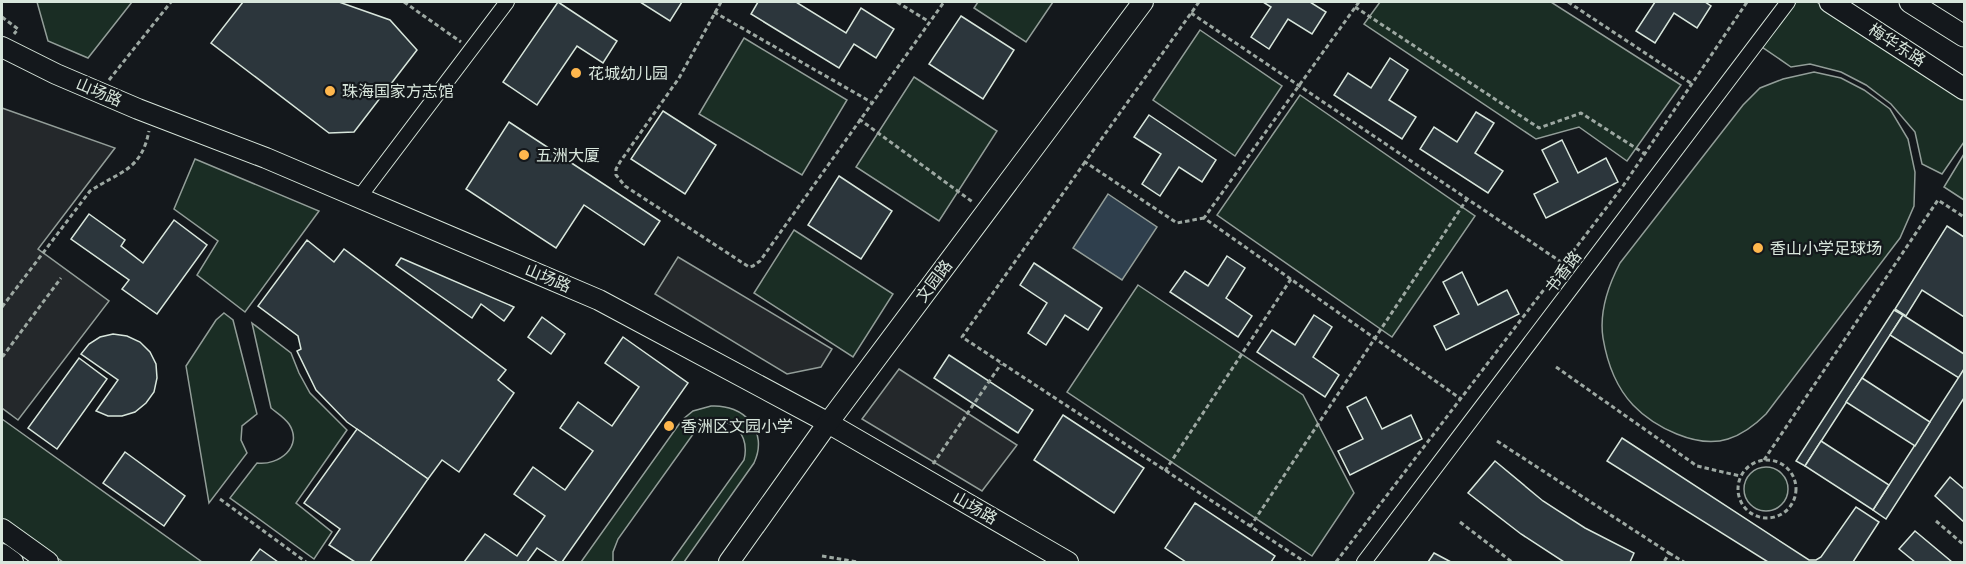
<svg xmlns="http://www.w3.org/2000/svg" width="1966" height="564" viewBox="0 0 1966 564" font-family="Arial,'Noto Sans SC',sans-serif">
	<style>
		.green { fill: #1a2d24; stroke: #939e99; stroke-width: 1.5 }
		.parking { fill: #24282b; stroke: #939e99; stroke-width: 1.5 }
		.water { fill: #2f3f4d; stroke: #939e99; stroke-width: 1.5 }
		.building { fill: #2c363c; stroke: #d8e6dc; stroke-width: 1.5 }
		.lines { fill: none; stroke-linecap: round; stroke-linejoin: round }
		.street-casing { stroke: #d8e6dc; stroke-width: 16 }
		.secondary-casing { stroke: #d8e6dc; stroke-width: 22 }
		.primary-casing { stroke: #d8e6dc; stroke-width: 23 }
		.path { stroke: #9da8a2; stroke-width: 3; stroke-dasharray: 4.5 3; stroke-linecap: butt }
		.street { stroke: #14181c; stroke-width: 14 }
		.secondary { stroke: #14181c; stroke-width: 20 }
		.primary { stroke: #14181c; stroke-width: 21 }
		.poi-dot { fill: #ffb74d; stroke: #14181c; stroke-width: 2 }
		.labels { text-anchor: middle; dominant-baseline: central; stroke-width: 4.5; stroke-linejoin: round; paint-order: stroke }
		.street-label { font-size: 16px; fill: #d8e6dc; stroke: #14181c }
		.poi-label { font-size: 16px; fill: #d8e6dc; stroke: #14181c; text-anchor: start }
	</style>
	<rect width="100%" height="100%" fill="#14181c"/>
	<g class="green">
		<polygon points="37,2 132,2 88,58 48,41"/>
		<polygon points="978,2 1053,2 1026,42 974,8"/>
		<polygon points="1380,2 1551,2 1681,85 1627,161 1579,127 1536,139 1364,24"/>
		<polygon points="1796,2 1817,2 1964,97 1964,142 1942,174 1922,164 1915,132 1891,104 1866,85 1841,72 1810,64 1791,67 1762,47"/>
		<polygon points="1200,30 1282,86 1235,156 1153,100"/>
		<polygon points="744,38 847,100 802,175 699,114"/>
		<path d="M1814,72L1841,78L1864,90L1890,109L1908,139L1915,172L1914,206L1900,238L1766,414C1755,425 1744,434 1728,439C1697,449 1654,427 1633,405C1616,387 1607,362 1603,338C1599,312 1608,286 1620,263L1743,105L1760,88L1783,79Z"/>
		<polygon points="914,77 997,131 939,221 856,167"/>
		<polygon points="1300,95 1475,216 1392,337 1217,215"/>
		<polygon points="1964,154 1964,200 1944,187"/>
		<polygon points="195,159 319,211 245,312 197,275 218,241 174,209"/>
		<polygon points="794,230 893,294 853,357 754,293"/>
		<polygon points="1138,285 1303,395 1354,493 1312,556 1067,392"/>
		<polygon points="224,313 233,320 257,414 242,426 241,440 247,453 209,503 186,366 216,320"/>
		<path d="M252,323L291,353L299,373L310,393L347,430L296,503L332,532L314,559L230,498L257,463C278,466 304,447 289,424C284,417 277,413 271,408Z"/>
		<path d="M711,406C744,404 769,431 754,463L684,562H671L744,460C752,428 721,409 696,430L618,539L613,552V562H581L682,420L693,411Z"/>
		<polygon points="2,419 202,562 63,562 2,519"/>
		<circle cx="1766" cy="489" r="22"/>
	</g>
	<g class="parking">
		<polygon points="2,108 115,148 38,249 109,301 18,420 2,408"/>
		<polygon points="678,257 832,349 821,367 787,374 655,294"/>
		<polygon points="899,369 1017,445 982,491 862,419"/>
	</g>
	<polygon class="water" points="1108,194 1157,227 1122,280 1073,248"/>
	<g class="building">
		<polygon points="243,2 339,2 390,20 417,50 354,132 329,133 211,43"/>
		<polygon points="558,2 617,41 603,63 577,46 537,105 503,82"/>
		<polygon points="640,2 682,2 670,21"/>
		<polygon points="758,2 796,2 846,33 861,8 894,29 876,58 854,44 839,68 751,14"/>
		<polygon points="1263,2 1310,2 1326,12 1312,34 1288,19 1269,49 1251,37 1271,7"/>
		<polygon points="1655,2 1705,2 1711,6 1697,28 1674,13 1655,43 1636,31"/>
		<polygon points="961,16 1014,50 983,99 929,64"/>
		<polygon points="1390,58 1408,70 1389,100 1416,117 1402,139 1334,95 1348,73 1371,88"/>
		<polygon points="663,111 716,145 685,194 631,159"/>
		<polygon points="1476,112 1494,123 1475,153 1503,171 1488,193 1420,149 1434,127 1457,142"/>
		<polygon points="1149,115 1216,160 1202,182 1179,167 1160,196 1142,184 1161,154 1134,137"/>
		<polygon points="509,122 660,221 644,245 584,205 556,248 466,189"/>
		<polygon points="1562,140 1578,173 1606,158 1618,182 1546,218 1534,194 1558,182 1542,150"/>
		<polygon points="839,176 892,211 861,259 808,225"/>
		<polygon points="89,214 125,240 121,246 143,263 174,220 207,245 157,314 122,289 129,280 71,239"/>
		<polygon points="1947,226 1964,237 1964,317 1922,290 1906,316 1895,309"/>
		<polygon points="307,240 334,262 344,249 506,370 498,380 514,393 459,472 442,460 428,479 347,422 316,390 297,351 301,349 298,336 258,306"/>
		<polygon points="1227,256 1245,268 1226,298 1252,316 1238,337 1170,292 1185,271 1208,286"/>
		<polygon points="401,258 514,307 504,321 481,304 472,318 396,265"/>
		<polygon points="1034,263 1102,308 1088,330 1065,315 1046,345 1028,333 1047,303 1020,285"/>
		<polygon points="1462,272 1478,305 1507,290 1519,314 1446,350 1434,326 1459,314 1443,282"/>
		<polygon points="1894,310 1903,315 1805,466 1796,461"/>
		<polygon points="1314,315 1332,327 1313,357 1339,375 1325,397 1257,352 1272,330 1295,345"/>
		<polygon points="1903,315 1964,354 1964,369 1959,378 1890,335"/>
		<polygon points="542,317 565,334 551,354 528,337"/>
		<polygon points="113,334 127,336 140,342 150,352 156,364 157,378 154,392 146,403 135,412 122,416 108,416 96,411 118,380 81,354 89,344 100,337"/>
		<polygon points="623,337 688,383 562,562 558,562 537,548 527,562 464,562 485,534 517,556 545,516 514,494 533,467 565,490 593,451 560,428 578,402 612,426 639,387 605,363"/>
		<polygon points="949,355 1033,410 1018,433 934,378"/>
		<polygon points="79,358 107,379 57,449 28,428"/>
		<polygon points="1964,369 1964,398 1886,519 1873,510"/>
		<polygon points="1862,378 1930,422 1915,446 1846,402"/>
		<polygon points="1366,397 1382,429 1411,415 1422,439 1350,475 1338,451 1363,439 1347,407"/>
		<polygon points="1063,415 1144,468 1114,513 1034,460"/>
		<polygon points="357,429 428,479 370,562 355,562 329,545 340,529 304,503"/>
		<polygon points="1622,438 1809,560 1816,560 1821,557 1856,507 1879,522 1853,562 1768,562 1607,461"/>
		<polygon points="1821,441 1889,485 1873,510 1805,466"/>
		<polygon points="125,452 185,496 164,526 103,483"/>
		<polygon points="1495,461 1543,501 1585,528 1634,553 1630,562 1564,562 1521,534 1468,493"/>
		<polygon points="1950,477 1964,489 1964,522 1935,496"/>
		<polygon points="1195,503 1275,556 1271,562 1186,562 1165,548"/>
		<polygon points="1915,531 1952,562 1915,562 1899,549"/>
		<polygon points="260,549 278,562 250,562"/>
		<polygon points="1434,553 1451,562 1428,562"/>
	</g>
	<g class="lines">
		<g class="street-casing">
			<g id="street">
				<polyline points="358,199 507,2"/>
				<polyline points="1364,562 1788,2"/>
			</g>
		</g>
		<g class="secondary-casing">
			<g id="secondary">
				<polyline points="2,47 56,74 138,109 266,158 599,300 823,420 1068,562"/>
				<polyline points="2,529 48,562"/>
				<polyline points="2,554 13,562"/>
				<polyline points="729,562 828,423 1143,2"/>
			</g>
		</g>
		<g class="primary-casing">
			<g id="primary">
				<polyline points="1830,2 1964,89"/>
				<polyline points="1910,2 1964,36"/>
			</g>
		</g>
		<g class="path">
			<polyline points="404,2 461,42"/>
			<polyline points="721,2 679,78 620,162 616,169 616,175 625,186 749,267 753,266 760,261 944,2"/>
			<polyline points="897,2 928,21"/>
			<polyline points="1199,2 1085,162 1177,223 1204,218"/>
			<polyline points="1359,2 1204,218 1461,399"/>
			<polyline points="1568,2 1692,84"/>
			<polyline points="1355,7 1539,128 1581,113 1645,154"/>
			<polyline points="714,12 871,102"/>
			<polyline points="1191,13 1564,264"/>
			<polyline points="2,17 18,29 14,34"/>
			<polyline points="109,80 171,2"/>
			<polyline points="859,119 974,203"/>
			<polyline points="1085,162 962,337 1305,562"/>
			<path d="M2,307L90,191C120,171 141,171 149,131"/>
			<polyline points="2,355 3,356 61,278"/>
			<polyline points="1556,367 1697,466 1740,476"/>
			<polyline points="1497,441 1669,553 1664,562"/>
			<circle cx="1767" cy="489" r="29"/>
			<polyline points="1764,460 1938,200 1964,217"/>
			<polyline points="933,464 1001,364"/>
			<polyline points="1165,471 1291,279"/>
			<polyline points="220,499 306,562"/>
			<polyline points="1936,521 1964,545"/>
			<polyline points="1460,522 1512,562"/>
			<polyline points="1250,527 1467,199"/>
			<polyline points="1669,553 1684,562"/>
			<polyline points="822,556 857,562"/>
			<polyline points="1336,562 1623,186 1747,2"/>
		</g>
		<use href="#street" class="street"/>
		<use href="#secondary" class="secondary"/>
		<use href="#primary" class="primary"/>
	</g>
	<g class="poi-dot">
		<circle cx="576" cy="73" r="6"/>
		<circle cx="330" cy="91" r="6"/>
		<circle cx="524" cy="155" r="6"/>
		<circle cx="1758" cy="248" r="6"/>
		<circle cx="669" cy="426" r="6"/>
	</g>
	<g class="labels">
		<g class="street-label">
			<text transform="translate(1897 45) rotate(33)">梅华东路</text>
			<text transform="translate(99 92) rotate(23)">山场路</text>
			<text transform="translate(1563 272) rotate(-53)">书香路</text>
			<text transform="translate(548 278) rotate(23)">山场路</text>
			<text transform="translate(934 281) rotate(-53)">文园路</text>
			<text transform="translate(975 508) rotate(30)">山场路</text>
		</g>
		<g class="poi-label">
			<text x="588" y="73">花城幼儿园</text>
			<text x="342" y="91">珠海国家方志馆</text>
			<text x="536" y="155">五洲大厦</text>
			<text x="1770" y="248">香山小学足球场</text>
			<text x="681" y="426">香洲区文园小学</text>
		</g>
	</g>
	<rect width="1966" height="564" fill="none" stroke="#d8e6dc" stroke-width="6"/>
</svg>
